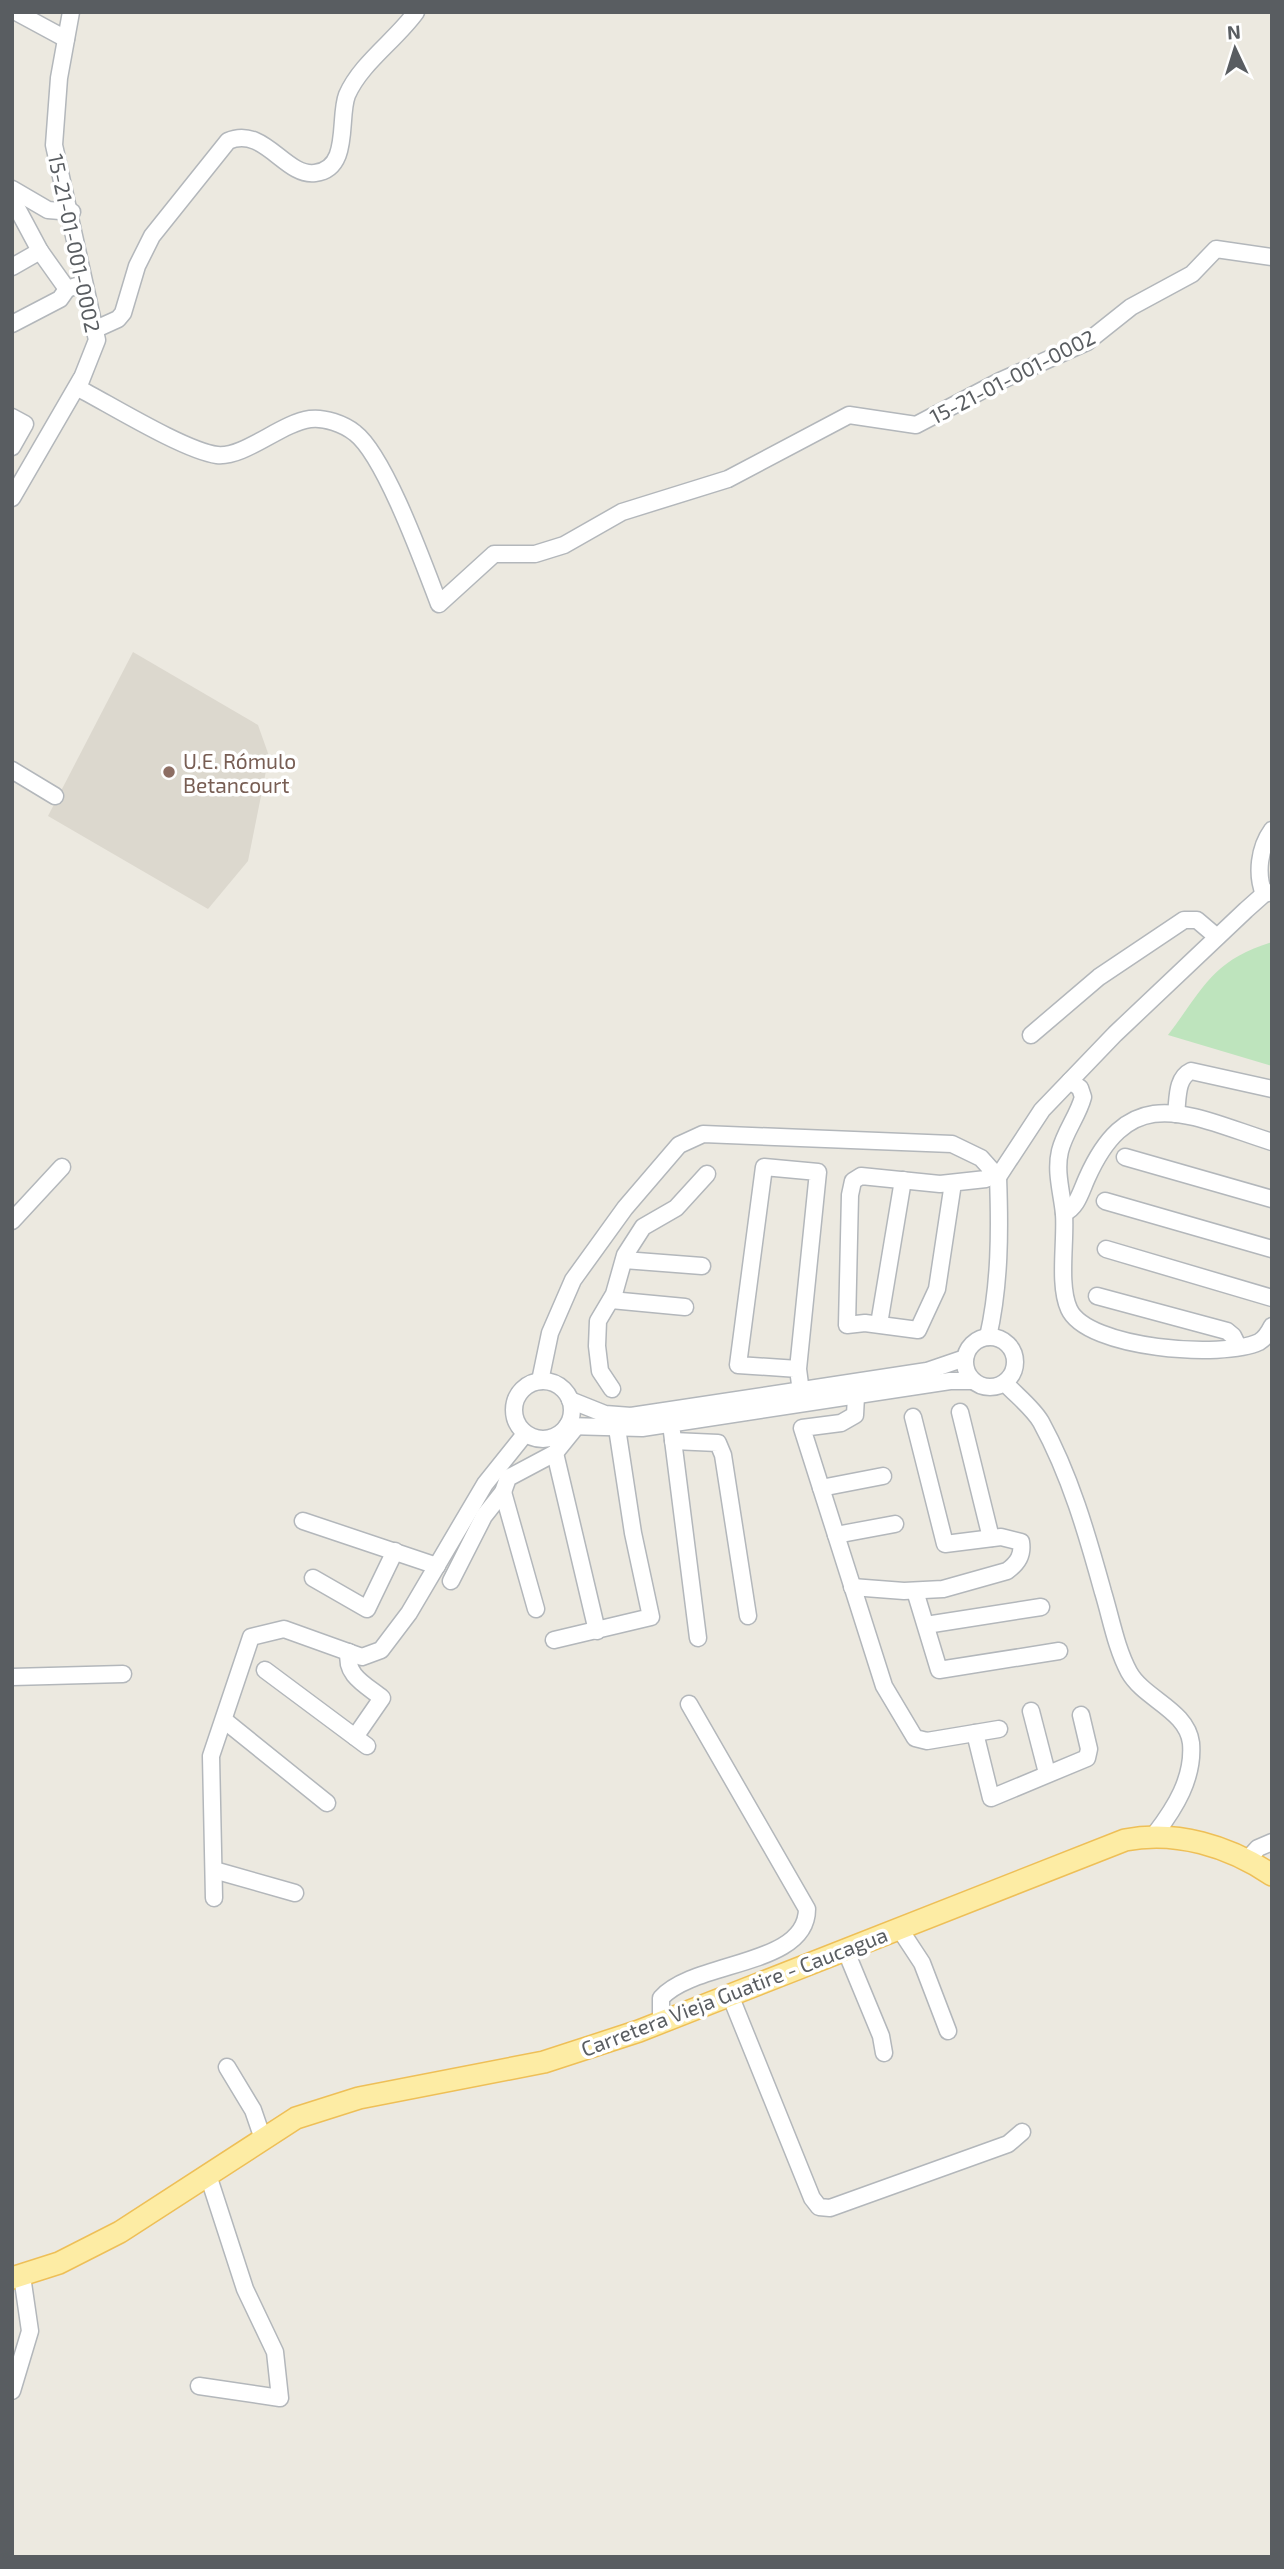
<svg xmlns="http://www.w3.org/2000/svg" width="1284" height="2569" viewBox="0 0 1284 2569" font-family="'Exo 2',sans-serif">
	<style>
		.education { fill: #dcd8ce }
		.green { fill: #bee4bd }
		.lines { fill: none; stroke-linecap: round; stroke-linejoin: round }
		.minor-casing { stroke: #b3b7bb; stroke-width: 19 }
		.major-casing { stroke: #eebf57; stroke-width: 24 }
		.minor { stroke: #fff; stroke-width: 16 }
		.major { stroke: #fdeca4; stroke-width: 21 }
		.education-dot { fill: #8d6e63; stroke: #fff; stroke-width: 2.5 }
		.labels { text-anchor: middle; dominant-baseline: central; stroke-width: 7; stroke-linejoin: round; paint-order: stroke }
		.street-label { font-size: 21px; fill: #595d61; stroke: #fff }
		.education-label { font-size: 21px; fill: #785e54; stroke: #fff; text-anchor: start }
	</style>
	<rect width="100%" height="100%" fill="#ece9e0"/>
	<polygon class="education" points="133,652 258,725 269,756 248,861 208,909 48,816"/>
	<path class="green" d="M1272,942V1066L1168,1035C1204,988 1211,961 1272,942Z"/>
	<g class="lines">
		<g class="minor-casing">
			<g id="minor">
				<polyline points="16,12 66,39"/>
				<path d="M71,12L59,78L54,145L97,340L78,388C109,404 185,451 217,455C244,458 281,423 310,419C324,417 344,424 355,433C385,456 424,565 439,604L494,554H535L564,545L622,512L728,479L849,415L916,425L1000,381L1087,342L1131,307L1192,274L1216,249L1272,257"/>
				<polyline points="12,189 48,210 72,212"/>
				<polyline points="12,204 17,208 40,251 67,289"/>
				<polyline points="12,267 40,251"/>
				<polyline points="12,324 60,299 67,289 76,286"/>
				<path d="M96,329L118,319L123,313L137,266L152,236L228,141C264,125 285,177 315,173C351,169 338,118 347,95C361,63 396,40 416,12"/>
				<polyline points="12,417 25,424 12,447"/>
				<polyline points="12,498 81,379"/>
				<polyline points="12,770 55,796"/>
				<path d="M1264,894C1256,874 1259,848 1272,830"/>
				<polyline points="1031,1035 1099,977 1184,920 1197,920 1217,937"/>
				<path d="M1070,1081L1080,1088L1083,1097C1078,1116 1065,1131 1060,1151C1055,1172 1062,1193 1064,1214C1066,1241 1058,1285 1069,1309C1087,1349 1223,1359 1259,1342C1266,1338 1269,1332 1272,1326"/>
				<path d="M1176,1114C1178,1099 1176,1078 1191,1071L1272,1089"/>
				<polyline points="1125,1157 1272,1199"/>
				<polyline points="998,1177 1042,1110 1115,1034 1246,910 1264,894 1272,892"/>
				<polyline points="953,1183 937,1289 918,1330 865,1323 847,1325 850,1195 853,1181 861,1176 940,1184 986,1179 993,1171"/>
				<polyline points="1105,1201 1272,1249"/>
				<path d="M1064,1213C1077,1208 1081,1191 1087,1178C1131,1079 1190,1116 1272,1142"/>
				<polyline points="12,1221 62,1167"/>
				<polyline points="1106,1249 1272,1298"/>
				<polyline points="624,1260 702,1266"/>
				<polyline points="1097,1296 1227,1331 1233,1336 1238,1346"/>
				<polyline points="611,1300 685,1307"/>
				<polyline points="879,1324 903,1180"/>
				<circle cx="990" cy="1362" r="25"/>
				<polyline points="798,1369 738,1365 764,1167 818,1172 798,1369 801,1392"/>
				<path d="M540,1381L550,1333L573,1280L625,1208L679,1145L703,1134L952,1144L981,1158L998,1177C1000,1230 1000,1285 988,1337"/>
				<circle cx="543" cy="1410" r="29"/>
				<path d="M1005,1383C1016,1395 1033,1408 1041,1422C1070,1475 1087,1534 1103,1592C1111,1618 1116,1648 1129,1672C1144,1699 1187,1710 1191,1743C1194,1778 1175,1808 1155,1834"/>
				<polyline points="612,1389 600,1371 597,1346 598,1321 614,1294 625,1255 643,1227 676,1208 707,1174"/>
				<polyline points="856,1396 855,1415 841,1423 802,1428 884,1686 915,1738 927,1741 999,1729"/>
				<polyline points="570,1400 605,1414 631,1416 927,1371 965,1358"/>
				<polyline points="960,1412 991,1538"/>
				<polyline points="567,1426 642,1428 950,1381 973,1381"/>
				<polyline points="672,1432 698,1638"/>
				<polyline points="673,1441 718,1443 723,1455 748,1616"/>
				<polyline points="555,1453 597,1631"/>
				<polyline points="821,1488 883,1476"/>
				<polyline points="503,1492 536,1609"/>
				<polyline points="303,1521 437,1566"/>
				<polyline points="836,1535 895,1524"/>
				<polyline points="313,1578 367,1609 395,1551"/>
				<polyline points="451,1581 484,1516 503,1492 508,1478 555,1453 576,1427"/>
				<path d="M852,1587L904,1591L943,1589L1007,1571C1018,1563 1023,1555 1021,1542L1001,1537L945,1544L913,1417"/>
				<polyline points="915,1591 939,1670 1059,1651"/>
				<polyline points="926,1625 1041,1607"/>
				<polyline points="554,1640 651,1617 633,1533 617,1428"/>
				<path d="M349,1652C344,1675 366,1685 382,1698L355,1737"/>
				<polyline points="265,1670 367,1746"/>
				<polyline points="12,1677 123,1674"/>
				<polyline points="1031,1711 1047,1773"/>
				<polyline points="224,1720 327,1803"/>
				<polyline points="975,1733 991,1798 1087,1758 1089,1749 1081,1715"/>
				<polyline points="1248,1859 1258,1848 1272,1842"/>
				<polyline points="214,1870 295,1893"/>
				<polyline points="214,1898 211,1756 251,1637 284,1629 362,1657 381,1650 409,1613 485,1484 525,1434"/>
				<polyline points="899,1928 922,1963 948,2031"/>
				<polyline points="845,1949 881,2036 884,2053"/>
				<polyline points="730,1995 812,2198 819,2207 830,2208 1008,2144 1022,2132"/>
				<path d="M661,2023V1998C695,1960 807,1967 807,1909L689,1704"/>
				<polyline points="227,2067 253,2110 263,2139"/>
				<polyline points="199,2386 280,2398 275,2352 245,2289 208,2175"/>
				<polyline points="12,2391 30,2331 22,2276"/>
			</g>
		</g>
		<g class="major-casing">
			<path id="major" d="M12,2278L59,2263L120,2232L296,2118L359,2098L544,2062L639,2031L1125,1840C1176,1830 1229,1846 1272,1875"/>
		</g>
		<use href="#minor" class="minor"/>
		<use href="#major" class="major"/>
	</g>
	<circle class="education-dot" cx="169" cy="772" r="7"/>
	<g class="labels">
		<g class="street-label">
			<text transform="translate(75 243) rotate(78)">15-21-01-001-0002</text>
			<text transform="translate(1012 376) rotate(-27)">15-21-01-001-0002</text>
			<text transform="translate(734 1991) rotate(-21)">Carretera Vieja Guatire - Caucagua</text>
		</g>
		<g class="education-label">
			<text x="183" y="760">U.E. Rómulo<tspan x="183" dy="24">Betancourt</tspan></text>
		</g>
	</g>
	<rect width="1284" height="2569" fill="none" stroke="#595d61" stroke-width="28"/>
	<g transform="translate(1235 49) rotate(356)" stroke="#ffffff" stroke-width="5" paint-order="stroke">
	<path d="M0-5L12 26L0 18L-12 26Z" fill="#595d61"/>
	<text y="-10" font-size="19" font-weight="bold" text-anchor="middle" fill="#595d61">N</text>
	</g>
</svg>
